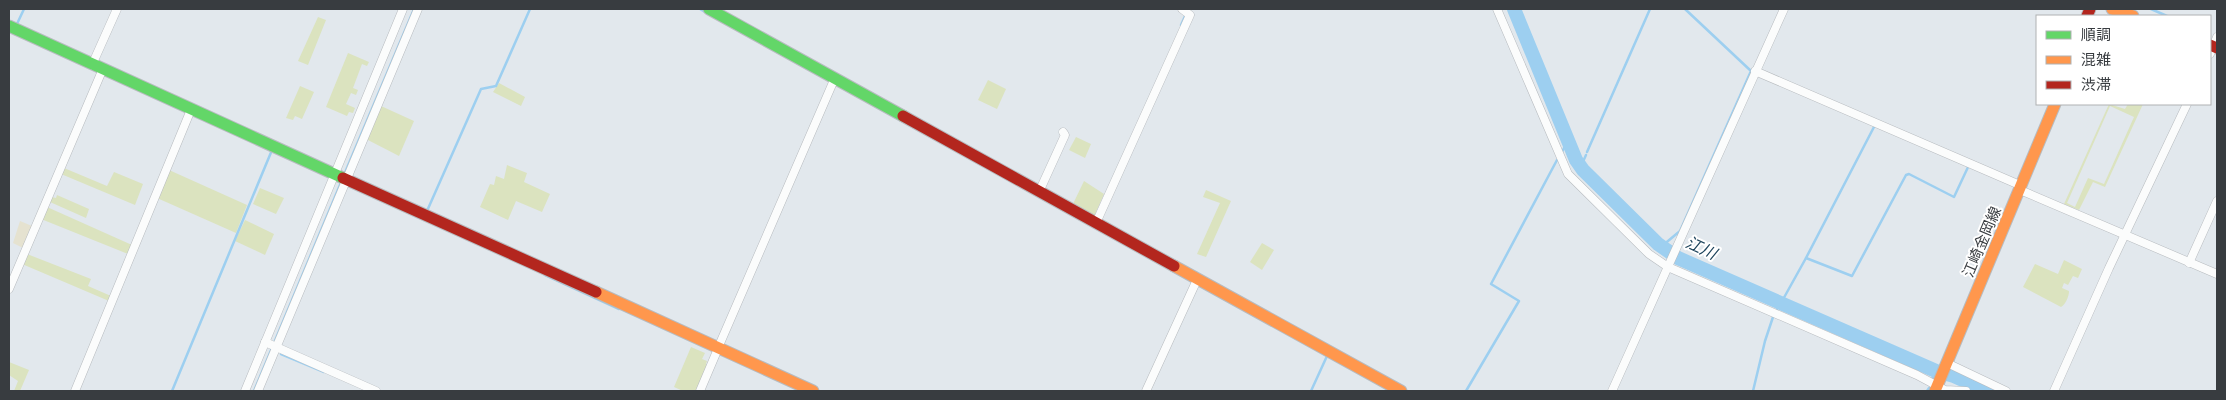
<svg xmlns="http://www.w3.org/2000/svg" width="2226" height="400" viewBox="0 0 2226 400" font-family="Karla,'Noto Sans JP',sans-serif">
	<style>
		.green { fill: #dbe3bf; fill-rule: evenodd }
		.sand { fill: #e5e2d0 }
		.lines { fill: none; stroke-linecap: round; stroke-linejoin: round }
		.stream { stroke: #9dcff0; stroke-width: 2.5 }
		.river { stroke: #9dcff0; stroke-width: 14 }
		.street-casing { stroke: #b7bbbf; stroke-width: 9 }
		.fast-casing { stroke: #b7bbbf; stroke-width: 13 }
		.slow-casing { stroke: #b7bbbf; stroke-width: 13 }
		.jam-casing { stroke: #b7bbbf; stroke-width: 13 }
		.street { stroke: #fbfcfc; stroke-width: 8 }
		.fast { stroke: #63d668; stroke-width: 11 }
		.slow { stroke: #ff974d; stroke-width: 11 }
		.jam { stroke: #b3261e; stroke-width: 11 }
		.labels { text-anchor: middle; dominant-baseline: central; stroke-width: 4; stroke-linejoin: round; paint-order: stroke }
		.street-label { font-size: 15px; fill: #383c40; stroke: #fff }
		.water-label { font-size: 16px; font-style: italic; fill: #1d435b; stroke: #fff }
	</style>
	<rect width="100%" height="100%" fill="#e2e8ed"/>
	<g class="green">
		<polygon points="318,17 326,20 308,65 298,61"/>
		<polygon points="348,53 369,62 367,66 362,64 353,88 358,90 356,95 351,93 346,104 355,108 353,113 349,112 347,116 326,107"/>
		<polygon points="988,80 1006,89 997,109 978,100"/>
		<polygon points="499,83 525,97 521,106 493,92"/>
		<polygon points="300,86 314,92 302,119 295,116 293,120 286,118"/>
		<path d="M2109,104L2125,109L2128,104H2143L2105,187L2093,182L2079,210L2064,204ZM2110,106L2134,117L2104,184L2088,178L2075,207L2067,203Z"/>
		<polygon points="381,106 414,121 399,156 366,139"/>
		<polygon points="1076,137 1091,144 1085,158 1069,150"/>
		<polygon points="507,165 527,173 524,182 550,194 542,212 516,201 508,220 480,207 490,184 494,185 496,176 504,179"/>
		<polygon points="64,168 107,186 114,172 143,184 135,205 61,174"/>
		<polygon points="169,170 247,205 236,233 157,198"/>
		<polygon points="1084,181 1104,194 1093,219 1072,206"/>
		<polygon points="260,188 284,198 276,214 253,204"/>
		<polygon points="1206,190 1231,201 1206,257 1197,254 1220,203 1203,197"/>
		<polygon points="57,195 89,209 86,218 50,202 52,197 56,198"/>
		<polygon points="47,207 132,245 128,254 41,219"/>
		<polygon points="245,220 274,234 265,255 235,241"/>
		<polygon points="1262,243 1274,250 1262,270 1250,262"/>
		<polygon points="27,254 91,279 88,286 111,296 109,301 22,264"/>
		<path d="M2064,260L2082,269L2078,278L2073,276L2068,285L2064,283L2062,288L2069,291C2069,296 2066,304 2061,307L2023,287L2035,264L2058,274Z"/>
		<polygon points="691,347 705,353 702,359 707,361 706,364 708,366 698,391 683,391 674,387"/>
		<polygon points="9,362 29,370 20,391 14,391 18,381 9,375"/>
	</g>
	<polygon class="sand" points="20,221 32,226 23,248 13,243"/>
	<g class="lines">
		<g class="stream">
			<polyline points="700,9 705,12"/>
			<polyline points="2151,9 2167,16"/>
			<polyline points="1181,25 1186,14"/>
			<polyline points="16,26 24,9"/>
			<polyline points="1562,152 1568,140"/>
			<polyline points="1587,152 1650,9"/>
			<polyline points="1581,166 1586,155"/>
			<polyline points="344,175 414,9"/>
			<polyline points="427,211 481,89 496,86 530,9"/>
			<polyline points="1662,246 1680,231 1751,71 1685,9"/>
			<polyline points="1806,258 1875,125"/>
			<polyline points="545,275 619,309"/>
			<polyline points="1781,303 1806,258 1852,276 1906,175 1909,174 1954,197 1969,165"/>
			<polyline points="1777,309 1780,302"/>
			<polyline points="281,354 324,372"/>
			<polyline points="1932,379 1936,371"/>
			<polyline points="172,391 272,150"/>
			<polyline points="254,391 342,180"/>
			<polyline points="1311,391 1327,356"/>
			<polyline points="1466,391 1519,301 1491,284 1557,160"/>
			<polyline points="1753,391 1765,341 1773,317"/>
			<polyline points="1927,391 1929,388"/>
		</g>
		<polyline class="river" points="1514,9 1576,160 1583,170 1658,244 1678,258 1936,371 1954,376 1988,391"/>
		<g class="street-casing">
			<g id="street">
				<polyline points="1497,9 1568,174 1649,254 1668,267 1917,375 1945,390 1966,391"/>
				<polyline points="2210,54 2217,37"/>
				<polyline points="92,65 117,9"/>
				<polyline points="1755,71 2022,186"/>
				<polyline points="2020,190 2217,274"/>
				<polyline points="1039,192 1065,135 1063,132"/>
				<polyline points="1096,223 1190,15 1182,9"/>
				<polyline points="2189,263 2217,201"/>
				<polyline points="9,289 102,71"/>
				<polyline points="265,342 376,391"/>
				<polyline points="718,348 834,80"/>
				<polyline points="1947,363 2006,391"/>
				<polyline points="75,391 190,112"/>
				<polyline points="245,391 403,9"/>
				<polyline points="258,391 418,9"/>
				<polyline points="700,391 717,351"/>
				<polyline points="1146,391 1196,282"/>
				<polyline points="1612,391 1784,9"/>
				<polyline points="2054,391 2109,268 2187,104"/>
			</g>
		</g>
		<g class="fast-casing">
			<g id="fast">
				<polyline points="709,9 903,116"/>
				<polyline points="9,26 343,178"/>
			</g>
		</g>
		<g class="slow-casing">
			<g id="slow">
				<polyline points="2112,9 2133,16"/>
				<polyline points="1174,266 1401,391"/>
				<polyline points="596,292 813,391"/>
				<polyline points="1935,391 2055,104"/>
			</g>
		</g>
		<g class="jam-casing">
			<g id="jam">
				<polyline points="2087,16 2090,9"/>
				<polyline points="2210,45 2217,48"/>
				<polyline points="903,116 1174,266"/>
				<polyline points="343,178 596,292"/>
			</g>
		</g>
		<use href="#street" class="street"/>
		<use href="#fast" class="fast"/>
		<use href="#slow" class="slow"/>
		<use href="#jam" class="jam"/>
	</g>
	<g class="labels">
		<g class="street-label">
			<text transform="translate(1982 242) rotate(-67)">江崎金岡線</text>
		</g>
		<g class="water-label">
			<text transform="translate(1701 248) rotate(25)">江川</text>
		</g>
	</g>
	<rect width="2226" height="400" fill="none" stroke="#383c40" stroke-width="20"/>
	<rect x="2036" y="15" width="175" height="90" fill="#ffffff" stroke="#afb1b3"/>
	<rect x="2046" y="31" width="25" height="8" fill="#63d668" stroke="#afb1b3"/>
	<text x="2081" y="40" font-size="15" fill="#383c40">順調</text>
	<rect x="2046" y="56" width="25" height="8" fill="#ff974d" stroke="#afb1b3"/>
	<text x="2081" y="65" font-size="15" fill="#383c40">混雑</text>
	<rect x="2046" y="81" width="25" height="8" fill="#b3261e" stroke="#afb1b3"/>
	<text x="2081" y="90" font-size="15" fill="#383c40">渋滞</text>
</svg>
